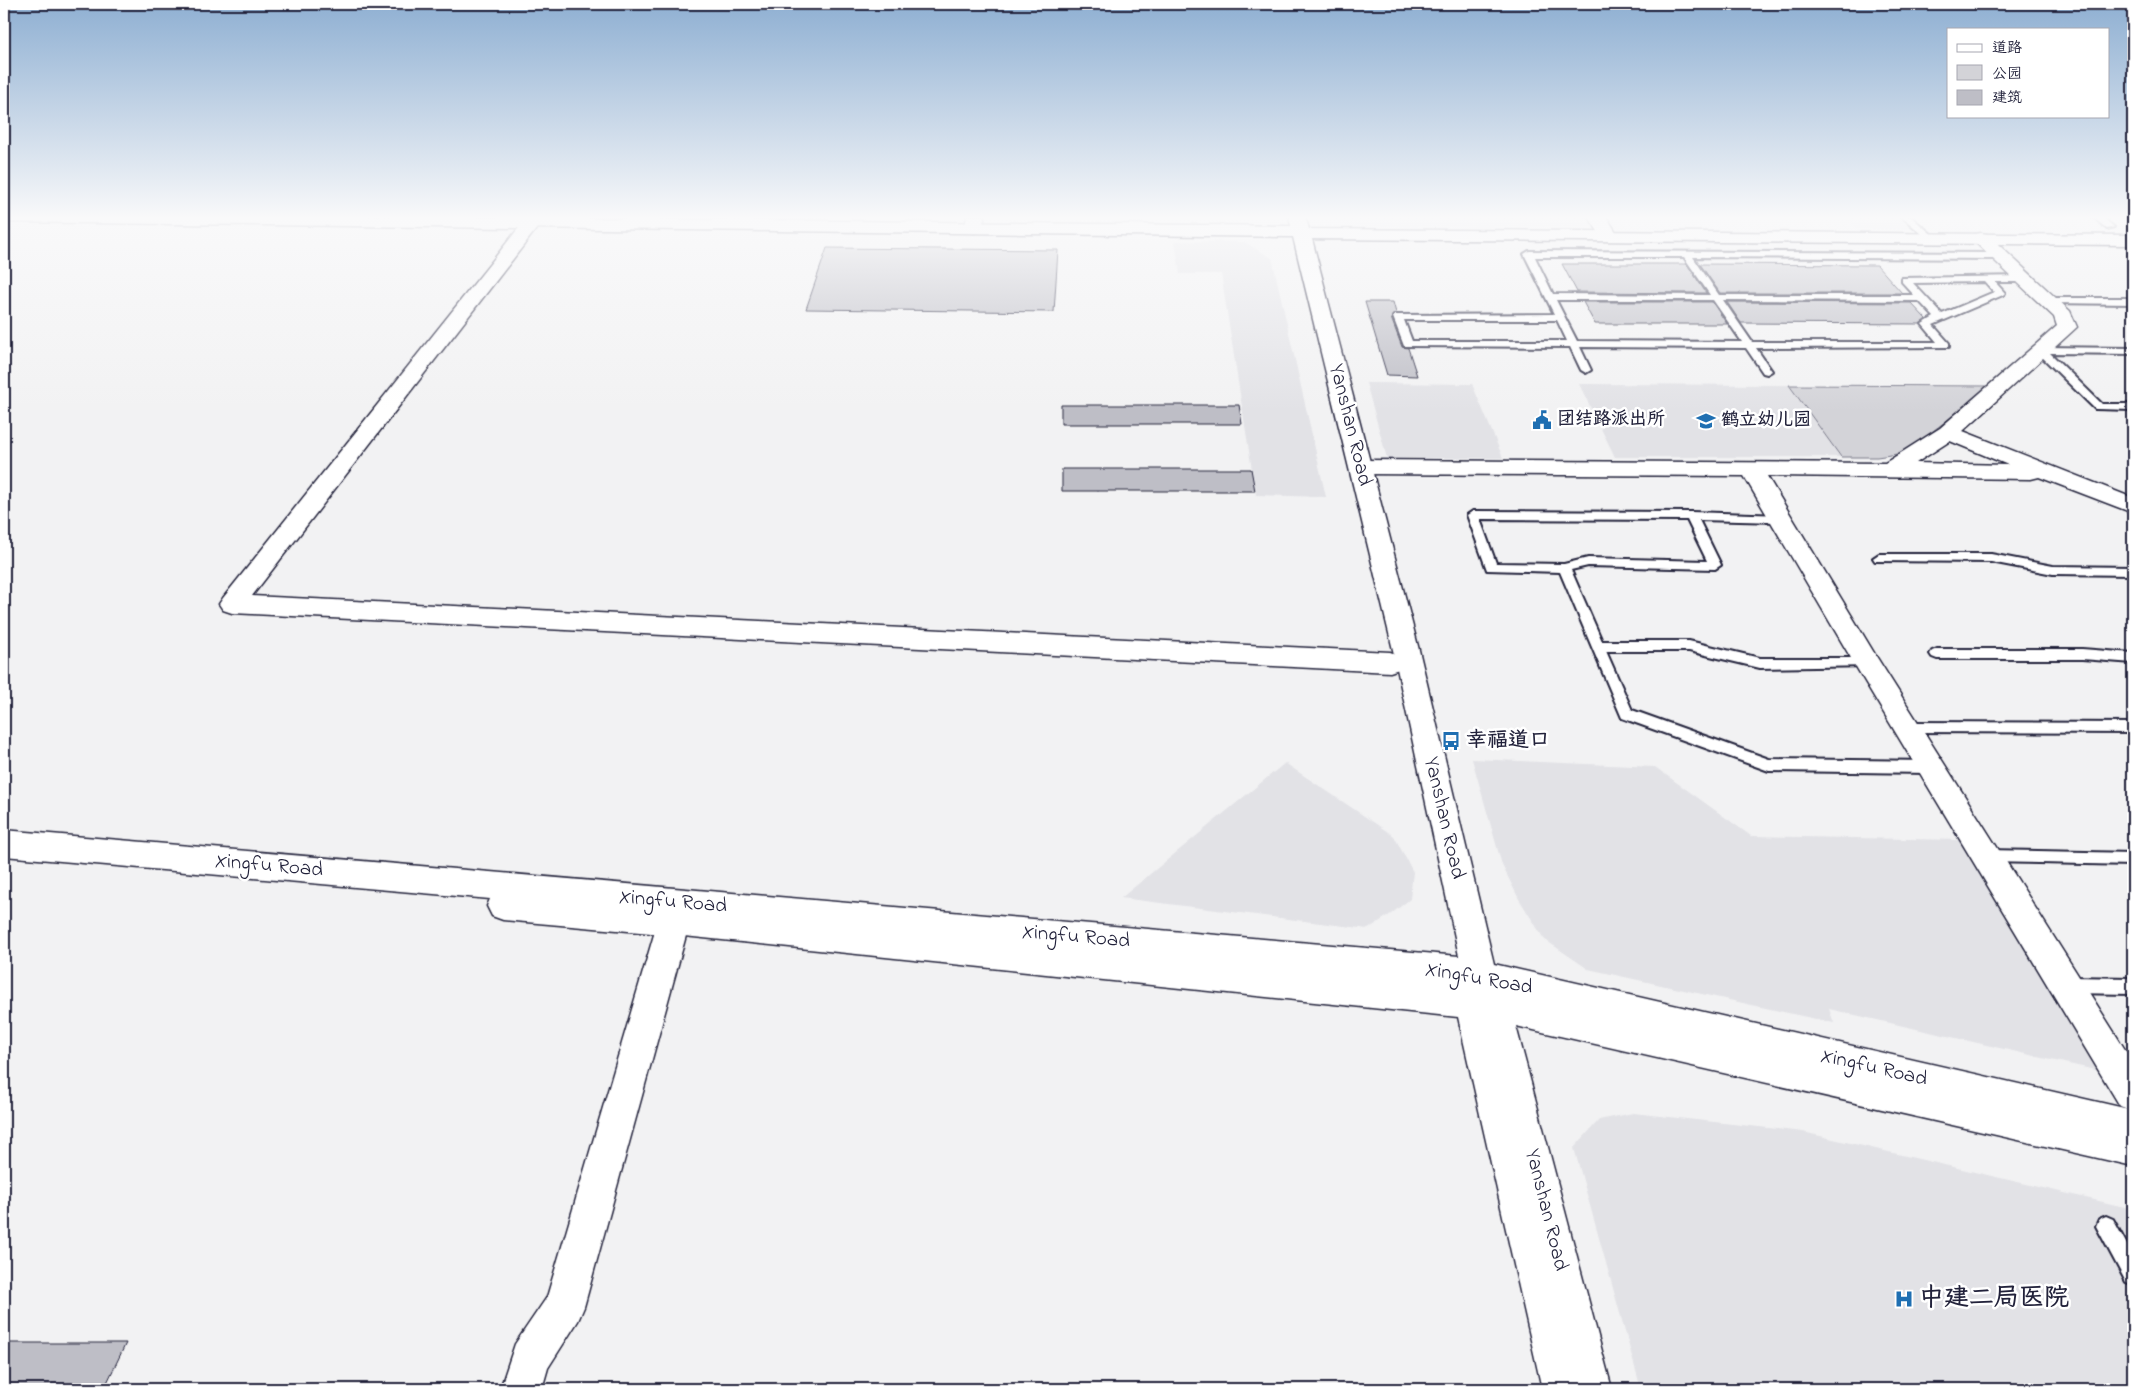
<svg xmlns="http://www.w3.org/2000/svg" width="2137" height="1393" viewBox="0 0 2137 1393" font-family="'Indie Flower','LXGW WenKai TC',sans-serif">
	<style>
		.built { fill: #e2e2e6 }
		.green { fill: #d3d3d8; stroke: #7a7a8a }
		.building { fill: #bebec6; stroke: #22223b }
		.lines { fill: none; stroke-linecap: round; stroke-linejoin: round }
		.lane-casing { stroke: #22223b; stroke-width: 4 }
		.street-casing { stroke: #22223b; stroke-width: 3 }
		.secondary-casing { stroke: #22223b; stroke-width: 3 }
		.lane { fill: #fff; fill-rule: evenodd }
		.street { fill: #fff; fill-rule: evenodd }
		.secondary { fill: #fff; fill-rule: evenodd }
		.labels { text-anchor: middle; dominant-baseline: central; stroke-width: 5; stroke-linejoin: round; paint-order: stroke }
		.far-poi-label { font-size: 18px; font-weight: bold; fill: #22223b; stroke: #fff; text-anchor: start }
		.street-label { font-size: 21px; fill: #22223b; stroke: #fff }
		.poi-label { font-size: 21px; font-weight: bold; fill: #22223b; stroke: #fff; text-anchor: start }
		.near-poi-label { font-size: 25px; font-weight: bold; fill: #22223b; stroke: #fff; text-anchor: start }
	</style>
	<rect width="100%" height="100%" fill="#f2f2f3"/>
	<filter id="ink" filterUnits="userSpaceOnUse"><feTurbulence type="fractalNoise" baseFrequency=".02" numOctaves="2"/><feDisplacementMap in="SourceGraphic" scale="10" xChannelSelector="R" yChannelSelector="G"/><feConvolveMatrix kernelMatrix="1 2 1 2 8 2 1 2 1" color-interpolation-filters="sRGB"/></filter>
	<g filter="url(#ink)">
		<g class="built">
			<polygon points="1326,216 1588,216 1595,227 1346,226"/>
			<polygon points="1845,216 1900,216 1913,229 1857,229"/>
			<polygon points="1175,241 1244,242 1272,258 1326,497 1256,495 1221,274 1180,274"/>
			<polygon points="1366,383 1472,384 1503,458 1387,458"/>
			<polygon points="1579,384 1789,385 1841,457 1615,457"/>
			<polygon points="1472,759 1655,767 1751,836 1962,840 2104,1072 1829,1009 1834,1023 1588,969 1544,939 1519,899 1502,865"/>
			<polygon points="1285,763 1394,836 1413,872 1410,899 1391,914 1368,929 1121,898"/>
			<polygon points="1633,1113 1803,1132 2133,1209 2133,1389 1641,1389 1574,1148 1599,1120"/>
		</g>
		<polygon class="green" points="1789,385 1992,386 1904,453 1877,457 1841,457"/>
		<g class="building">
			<polygon points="827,248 1058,250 1054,312 806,309"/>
			<polygon points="1562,264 1687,264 1706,293 1577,292"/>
			<polygon points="1700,264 1877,265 1902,293 1720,293"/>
			<polygon points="1365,302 1393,302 1396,313 1391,318 1402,347 1408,348 1417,376 1387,375"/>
			<polygon points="1583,302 1712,302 1727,324 1595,324"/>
			<polygon points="1727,302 1911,303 1926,319 1920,324 1741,323"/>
			<polygon points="1061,405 1239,405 1242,424 1061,424"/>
			<polygon points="1062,469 1251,469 1255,491 1062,491"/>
			<polygon points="4,1343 126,1343 104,1389 4,1389"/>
		</g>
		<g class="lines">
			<g class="lane-casing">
				<g id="lane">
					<polygon points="1901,216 1910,216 1935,237 1934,239 1928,239"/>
					<polygon points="2092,216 2101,216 2114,227 2107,229"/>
					<path d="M1529,251L2000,253L2005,256L2000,259L1693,257L1719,295H1914L1902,282V278L2025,276L2030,279L2025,282H1995L2005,293L2003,295L1933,325L1949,343V347L1756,348L1772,371L1767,374L1763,373L1746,348L1580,347L1591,370L1586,373L1581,370L1570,347L1404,346L1393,317L1395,315L1554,314L1524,254ZM1535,257H1684L1710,295L1553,294ZM1985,282L1994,292L1942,314L1913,283ZM1556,300H1713L1742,342L1577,341ZM1723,300L1919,301L1934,317L1922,324L1937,342H1752ZM1404,320H1557L1567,341H1412Z"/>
					<polygon points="2048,298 2133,298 2133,304 2045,303 2045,299"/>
					<polygon points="2041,347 2133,348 2133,354 2050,353 2102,404 2133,404 2133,410 2095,409 2037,352 2037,348"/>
					<path d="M1473,511L1691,512L1783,515L1785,518L1783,521L1779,522L1699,520L1721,565L1715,569L1588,566L1571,570L1602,641H1689L1760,658H1867L1872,660L1874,663L1872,666L1760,668L1689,651H1606L1632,710L1769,759L1931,761L1936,763L1938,767L1936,771L1931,773L1769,771L1622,718L1560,572L1487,570L1467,515ZM1480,519L1687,520L1707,561L1588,558L1564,564L1496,563Z"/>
					<polygon points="1879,554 1991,554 2053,566 2133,567 2133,575 2053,574 1991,562 1875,561 1873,558"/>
					<polygon points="1937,649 2082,649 2133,653 2133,663 2082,659 1937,659 1932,657 1930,654 1932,651"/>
					<polygon points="1906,722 2133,723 2133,733 1906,732 1901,731 1899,727 1901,723"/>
					<polygon points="1986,850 2133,853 2133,865 1986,862 1981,861 1978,856 1981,851"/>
					<polygon points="2067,977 2133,978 2133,994 2067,993 2061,990 2059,985 2061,980"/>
					<polygon points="2106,1216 2113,1219 2133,1256 2133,1285 2126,1282 2096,1226 2099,1219"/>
				</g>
			</g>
			<g class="street-casing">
				<g id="street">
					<polygon points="967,216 985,216 980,232 974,233 968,232 965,228"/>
					<polygon points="1588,216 1606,216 1618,235 1615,239 1609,240 1603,239"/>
					<polygon points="531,219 537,220 540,224 537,228 252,596 1390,652 1399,655 1403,662 1399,669 1390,672 232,613 223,610 219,604 223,598 525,220"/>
					<path d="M1981,233L1987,234L2070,311L2077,327L1963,431L2133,498V513L2039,477L2031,479L1767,476L1876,656L2133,1062V1111L2120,1106L1858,670L1744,476L1361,474L1353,472L1350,467L1353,462L1361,460L1885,463L1940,428L2057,326L2054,317L1975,242L1972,238L1975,234ZM1950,441L2008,465L1916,463Z"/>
					<polygon points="674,907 685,911 690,921 584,1307 578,1321 548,1368 542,1389 500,1389 515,1344 547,1297 658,921 663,911"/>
				</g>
			</g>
			<g class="secondary-casing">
				<polygon id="secondary" points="4,216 385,216 1291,226 1289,216 1305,216 1309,229 2133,235 2133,245 1312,239 1419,650 1494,964 2133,1110 2133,1166 1516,1026 1612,1389 1542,1389 1458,1017 674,935 503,920 492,916 487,906 490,899 4,856 4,830 1459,956 1393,650 1293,237 5,222"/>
			</g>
			<use href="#lane" class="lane"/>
			<use href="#street" class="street"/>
			<use href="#secondary" class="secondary"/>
		</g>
	</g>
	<linearGradient id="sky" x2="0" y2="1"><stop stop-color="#8eafd2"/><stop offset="0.53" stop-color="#f9f9fa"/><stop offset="1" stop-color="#f9f9fa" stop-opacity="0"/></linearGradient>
	<rect width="2137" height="411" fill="url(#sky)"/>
	<defs>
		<g id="civic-bare" transform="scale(1.5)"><path d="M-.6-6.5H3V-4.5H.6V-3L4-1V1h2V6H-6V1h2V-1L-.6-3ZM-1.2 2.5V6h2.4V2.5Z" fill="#1f6fb2" stroke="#fff" stroke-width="2.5" paint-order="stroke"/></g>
		<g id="school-bare" transform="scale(1.5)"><path d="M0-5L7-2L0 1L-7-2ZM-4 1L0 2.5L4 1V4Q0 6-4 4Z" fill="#1f6fb2" stroke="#fff" stroke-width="2.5" paint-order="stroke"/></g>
		<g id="bus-bare" transform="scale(1.5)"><path d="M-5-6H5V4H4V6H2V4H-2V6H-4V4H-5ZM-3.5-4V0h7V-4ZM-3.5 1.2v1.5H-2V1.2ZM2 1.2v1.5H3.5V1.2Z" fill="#1f6fb2" stroke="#fff" stroke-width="2.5" paint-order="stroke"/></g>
		<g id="hospital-bare" transform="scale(1.5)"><path d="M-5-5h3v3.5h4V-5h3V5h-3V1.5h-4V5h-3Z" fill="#1f6fb2" stroke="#fff" stroke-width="2.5" paint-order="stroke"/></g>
	</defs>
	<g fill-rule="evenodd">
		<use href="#civic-bare" x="1542" y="420"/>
		<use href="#school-bare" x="1706" y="421"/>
		<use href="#bus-bare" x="1451" y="741"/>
		<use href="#hospital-bare" x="1904" y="1299"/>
	</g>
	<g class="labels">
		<g class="far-poi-label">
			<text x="1557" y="420">团结路派出所</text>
			<text x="1721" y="421">鹤立幼儿园</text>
		</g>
		<g class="street-label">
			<text transform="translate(1350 425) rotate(76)">Yanshan Road</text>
			<text transform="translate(1444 818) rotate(77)">Yanshan Road</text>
			<text transform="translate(269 866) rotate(5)">Xingfu Road</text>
			<text transform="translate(673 902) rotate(5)">Xingfu Road</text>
			<text transform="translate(1076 937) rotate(5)">Xingfu Road</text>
			<text transform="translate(1479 979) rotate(10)">Xingfu Road</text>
			<text transform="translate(1874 1068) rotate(13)">Xingfu Road</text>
			<text transform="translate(1546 1210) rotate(76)">Yanshan Road</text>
		</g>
		<g class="poi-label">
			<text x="1466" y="741">幸福道口</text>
		</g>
		<g class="near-poi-label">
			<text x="1919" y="1299">中建二局医院</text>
		</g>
	</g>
	<rect width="2137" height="1393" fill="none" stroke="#fff" stroke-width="20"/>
	<rect x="10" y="10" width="2117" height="1373" fill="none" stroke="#22223b" stroke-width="2" filter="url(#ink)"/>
	<rect x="1947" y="28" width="162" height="90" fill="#ffffff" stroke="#a7a7b1"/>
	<rect x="1957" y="44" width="25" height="8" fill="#ffffff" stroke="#a7a7b1"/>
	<text x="1992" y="52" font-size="15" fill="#22223b">道路</text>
	<rect x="1957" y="65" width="25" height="15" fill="#d3d3d8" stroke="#a7a7b1"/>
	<text x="1992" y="78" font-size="15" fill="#22223b">公园</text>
	<rect x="1957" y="90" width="25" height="15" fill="#bebec6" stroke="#a7a7b1"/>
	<text x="1992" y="102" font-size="15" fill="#22223b">建筑</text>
</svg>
